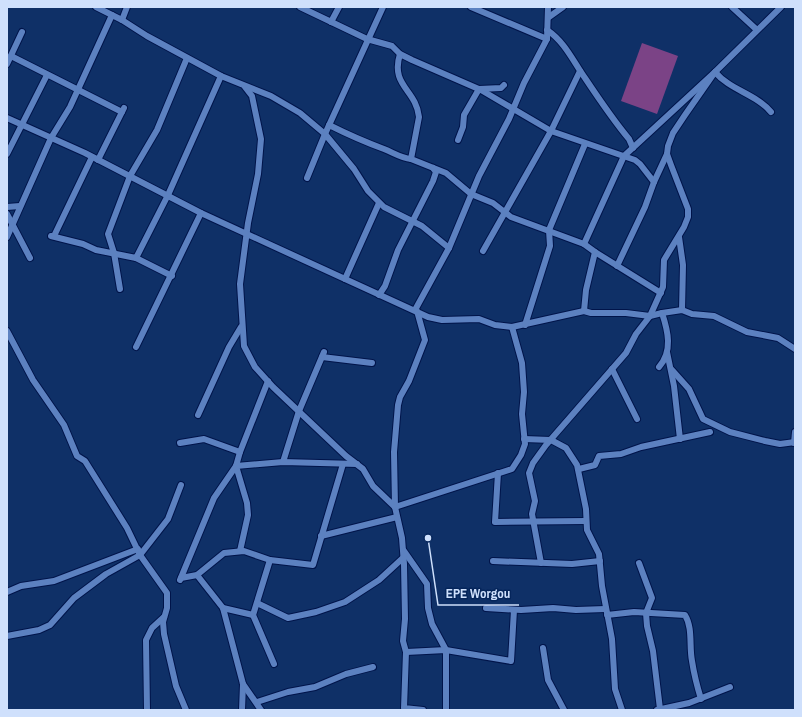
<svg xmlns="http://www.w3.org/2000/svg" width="802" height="717" viewBox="0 0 802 717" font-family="'Archivo Narrow',sans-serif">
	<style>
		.green { fill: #7b4386 }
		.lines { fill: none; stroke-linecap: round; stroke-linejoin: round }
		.minor-casing { stroke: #00144a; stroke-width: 8 }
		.minor { stroke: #5c81c0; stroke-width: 6 }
		.leader { fill: none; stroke: #cfe0fc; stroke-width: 1.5 }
		.callout-dot { fill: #cfe0fc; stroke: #05255b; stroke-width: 1.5 }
		.callout-label { font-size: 13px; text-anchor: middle; font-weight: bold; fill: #cfe0fc; stroke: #05255b; stroke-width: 3; stroke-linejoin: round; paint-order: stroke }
	</style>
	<rect width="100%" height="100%" fill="#0f3067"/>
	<polygon class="green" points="642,43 678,56 657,114 621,101"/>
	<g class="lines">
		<g class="minor-casing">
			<g id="minor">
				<polyline points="96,7 122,20 147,36 221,76 271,96 300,113 325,134 354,169 368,191 384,207 422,226 449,248"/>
				<polyline points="300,7 367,39 392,46 400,54 412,60 481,90 551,131 635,160 640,164 654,182"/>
				<polyline points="471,7 547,39"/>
				<polyline points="732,7 757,30"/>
				<polyline points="549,17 563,7"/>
				<polyline points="122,20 127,7"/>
				<polyline points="331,22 339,7"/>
				<path d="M547,30C565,42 573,61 585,78C599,99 613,120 629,139L633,148"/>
				<path d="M400,54C390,86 416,89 419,117L411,159L446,173L471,194L493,203L511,217L584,244L595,252L661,293"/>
				<polyline points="11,56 122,112"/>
				<polyline points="7,64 22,32"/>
				<polyline points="245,87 252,96 261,139 258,174 248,223 240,284 244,346 255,367 273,387 346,456 363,469 373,486 395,507"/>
				<polyline points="7,118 85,153 201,213 428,317 442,320 479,319 495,325 512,327 584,311 591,313 626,313 650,316 662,313 682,310 692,314 714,316 747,332 778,338 795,349"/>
				<path d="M329,125C347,134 365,142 384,149C394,153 401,158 411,159"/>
				<polyline points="458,140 463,127 464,115 479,89 501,88 504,85"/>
				<polyline points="7,154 47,75"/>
				<polyline points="98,160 124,108"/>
				<polyline points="307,178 325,134 383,7"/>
				<polyline points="7,207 20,206"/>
				<polyline points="7,214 30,258"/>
				<polyline points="51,236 83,244 96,250 136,258 168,195 221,76"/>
				<polyline points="54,236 92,157"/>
				<polyline points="7,237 51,138 70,107 112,15"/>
				<polyline points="679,237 683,265 682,310"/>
				<polyline points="584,244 624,156 715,72 781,7"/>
				<polyline points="483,251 551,131 580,71"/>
				<polyline points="136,258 172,276"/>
				<polyline points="617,266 645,207 654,182 667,154"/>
				<polyline points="345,279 379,203"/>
				<polyline points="120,289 114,253 108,234 130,176 157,130 187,58"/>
				<polyline points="379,295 385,286 398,250 433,181 436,172 433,168"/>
				<polyline points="415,310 449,248 479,176 509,119 524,83 547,39 548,7"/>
				<polyline points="417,311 425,340 409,381 400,397 398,405 394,452 395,507 402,538 404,564 405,619 403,641 406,652 404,708 423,710"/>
				<polyline points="584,311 586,290 595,252"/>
				<polyline points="525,325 550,246 549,230 585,144"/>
				<polyline points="7,331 33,380 64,425 77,456 85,461 127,528 140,555 167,593 167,608 163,622 164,634 176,686 186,710"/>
				<polyline points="136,347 201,213"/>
				<polyline points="667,352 674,386 680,439"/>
				<polyline points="322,357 372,363"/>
				<path d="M659,367C673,351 668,331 662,313"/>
				<polyline points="612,369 637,419"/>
				<polyline points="672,370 689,389 703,419 730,432 765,441 780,444 795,442"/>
				<polyline points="198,415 229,347 241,327"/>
				<polyline points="524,439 551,440 566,448 577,465 586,509 587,530 599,554 602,586 612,639 615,689 622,710"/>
				<polyline points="180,443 204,439 240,452"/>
				<polyline points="794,443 795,432"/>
				<polyline points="283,462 299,411 324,352"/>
				<polyline points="579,469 595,465 599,456 621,454 641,447 710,432"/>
				<polyline points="498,473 495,522 586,521"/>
				<polyline points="395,507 512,469 521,455 525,444 522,414 524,392 522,363 512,327"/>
				<polyline points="321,536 397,517"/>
				<polyline points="240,551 248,515 247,503 236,466 283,462 357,464"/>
				<polyline points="404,551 427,584 428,608 432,624 446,650 446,710"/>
				<polyline points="270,560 253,615 274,664"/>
				<polyline points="493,561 572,564 600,561"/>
				<path d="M541,563L532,514L535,501L529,473L533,463L546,445L626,353L636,334L650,316L663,287L664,260L684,227L688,217V209L671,165L667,154L668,146L673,133L685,115L715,72C730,90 756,94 771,112"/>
				<polyline points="639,563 652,598 646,613 647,626 653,651 660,709"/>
				<polyline points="197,575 223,608 243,684 242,710"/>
				<polyline points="181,578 197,575 224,553 244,551 270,560 313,565 343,464"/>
				<polyline points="180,580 214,498 236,466 240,452 268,381"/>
				<polyline points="7,592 21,586 54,581 138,549"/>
				<polyline points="257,603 288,618 316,612 345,602 379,580 404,557"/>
				<polyline points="223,608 253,615"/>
				<polyline points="486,608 521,610 553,608 576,610 605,609"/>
				<path d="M607,615L634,612L685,615C693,628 689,646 692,661C694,674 697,686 701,699"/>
				<polyline points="7,636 39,630 50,625 74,598 106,574 140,555 168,519 181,485"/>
				<polyline points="543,648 548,680 564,710"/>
				<polyline points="406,652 446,650 511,661 514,610"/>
				<polyline points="243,684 261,710"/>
				<polyline points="257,702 288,692 315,687 346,674 373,667"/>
				<polyline points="147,710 146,640 152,628 164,617"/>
				<polyline points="657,710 689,703 730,687"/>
			</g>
		</g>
		<use href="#minor" class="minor"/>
	</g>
	<path class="leader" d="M428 538L438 605H519"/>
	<circle class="callout-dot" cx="428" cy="538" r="4"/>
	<g class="callout-label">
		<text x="478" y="598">EPE Worgou</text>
	</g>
	<rect width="802" height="717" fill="none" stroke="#cfe0fc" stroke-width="16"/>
</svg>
